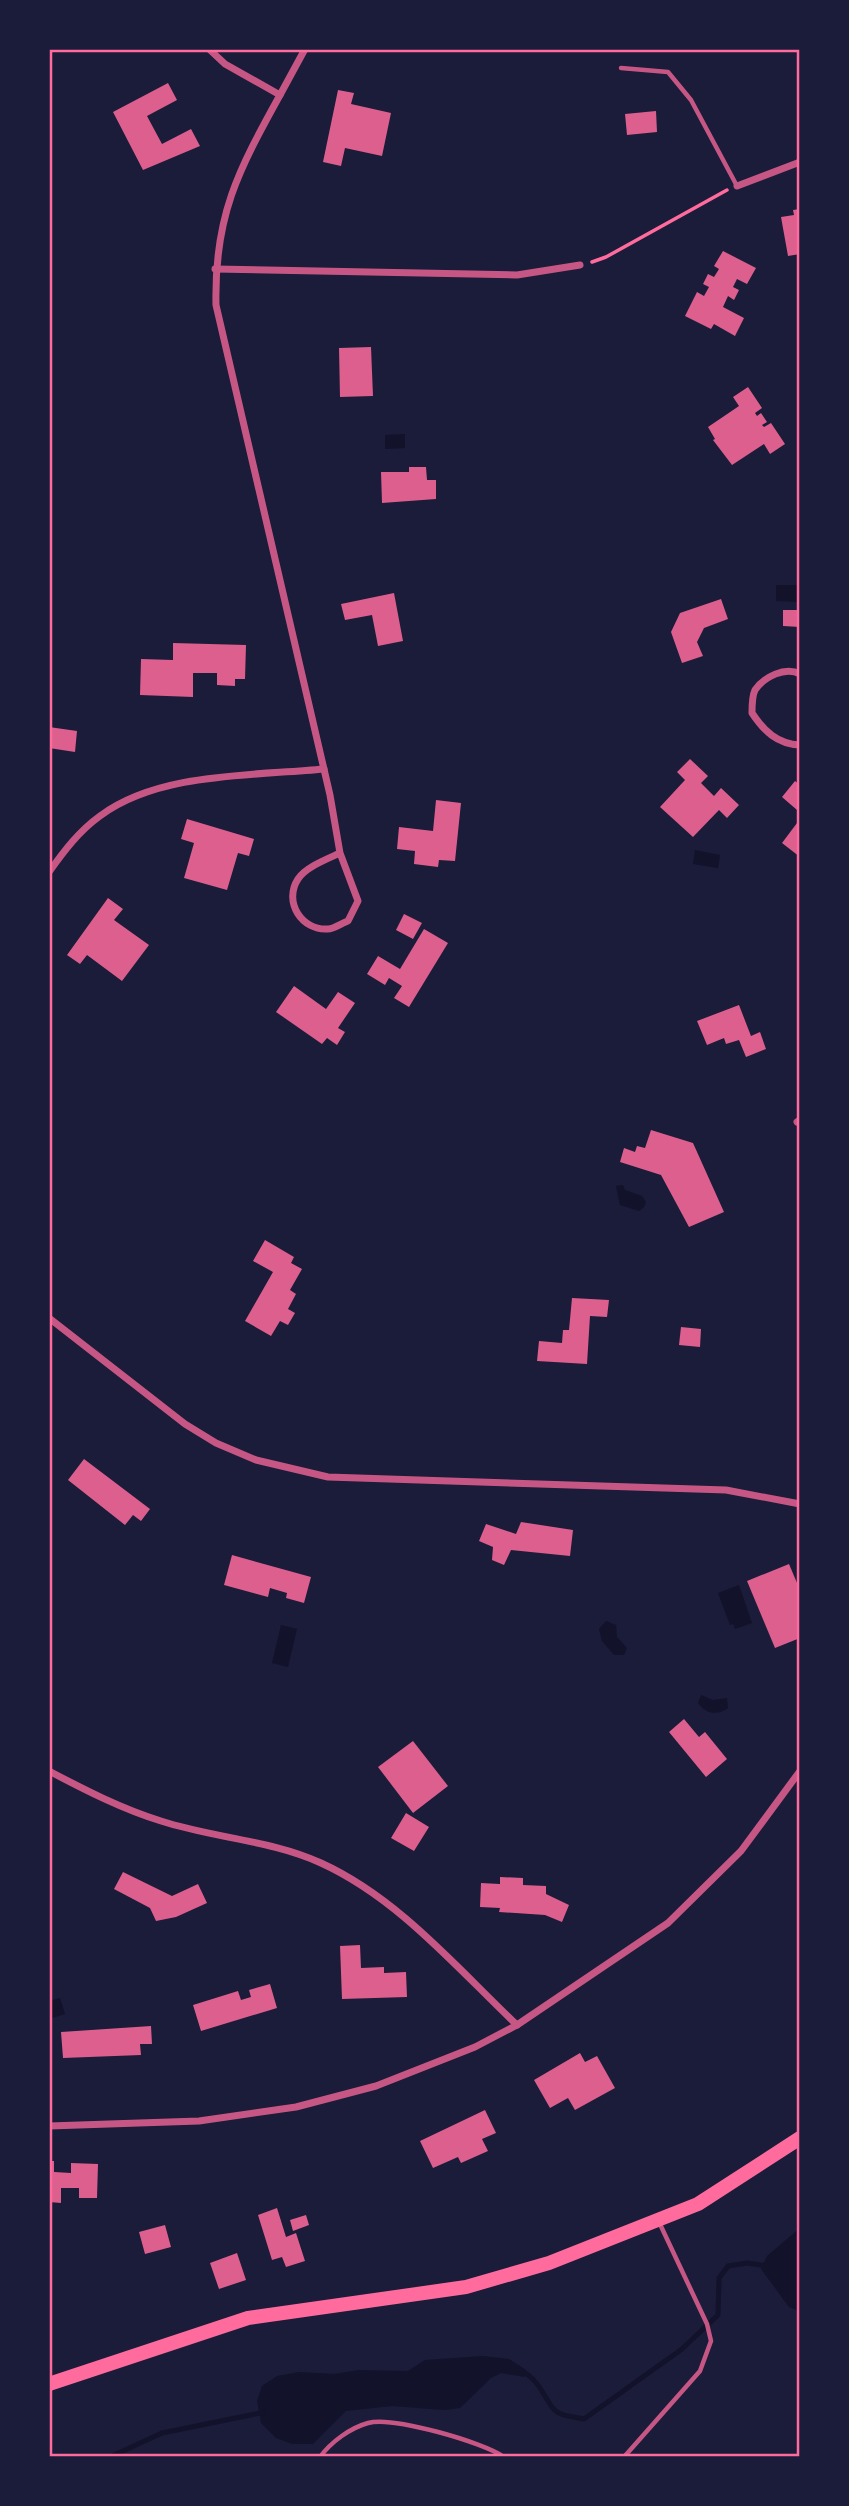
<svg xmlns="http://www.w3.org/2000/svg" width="849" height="2506" viewBox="0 0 849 2506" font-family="'Nunito Sans',sans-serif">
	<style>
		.water { fill: #12122b }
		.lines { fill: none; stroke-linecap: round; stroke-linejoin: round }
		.stream { stroke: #12122b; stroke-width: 5 }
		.building { fill: #dd5f8e }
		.path { stroke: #ff6b9d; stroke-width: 3.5 }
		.service { stroke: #c65784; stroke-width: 4.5 }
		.minor { stroke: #c65784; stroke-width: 7 }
		.trunk { stroke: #ff6b9d; stroke-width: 14 }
		.neatline { fill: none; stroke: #ff6b9d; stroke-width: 2.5 }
	</style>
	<rect width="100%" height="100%" fill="#1b1b3a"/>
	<g class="water">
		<polygon points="405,434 405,448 385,449 385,435"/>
		<polygon points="776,585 800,585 800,602 776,601"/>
		<polygon points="695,850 720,855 718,868 693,864"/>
		<polygon points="623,1185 625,1190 642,1196 646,1202 644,1207 639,1211 620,1205 616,1186"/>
		<polygon points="739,1585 752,1623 735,1629 733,1624 730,1625 718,1593"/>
		<polygon points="606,1621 616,1625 617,1637 627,1648 624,1655 614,1655 602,1641 599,1629"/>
		<polygon points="281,1625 297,1629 288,1667 272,1663"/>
		<path d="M701,1695L713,1700L727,1698L728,1708C717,1716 706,1714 698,1703Z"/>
		<polygon points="60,1998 65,2014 49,2019 49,2001"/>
		<polygon points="800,2228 800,2311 799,2311 789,2307 761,2269 767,2256"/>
		<polygon points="483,2356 509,2359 526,2370 525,2377 501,2373 491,2378 460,2408 445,2410 392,2406 346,2411 313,2444 292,2444 276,2438 261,2423 257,2401 262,2386 277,2376 299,2372 334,2374 359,2370 408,2371 425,2360"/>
	</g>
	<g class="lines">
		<g class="stream">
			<path d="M520,2370C545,2382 545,2408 561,2414C568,2417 577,2417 584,2419L682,2349L718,2315L719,2278L728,2266L747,2263L767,2266"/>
			<polyline points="110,2457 162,2433 265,2412"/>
		</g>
	</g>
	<g class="building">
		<polygon points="168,83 177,100 147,116 162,144 191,129 200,146 143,170 113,112"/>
		<polygon points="338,90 354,93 351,104 391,113 382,156 345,148 341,166 323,162"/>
		<polygon points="656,111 657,132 627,135 625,114"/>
		<polygon points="800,209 800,254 788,256 781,217 794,215 793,210"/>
		<polygon points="723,251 756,268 747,284 737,279 733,287 739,290 734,300 728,296 723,307 744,318 735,336 714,324 711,329 685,316 697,292 704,296 709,287 703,284 708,274 714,277 719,269 714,266"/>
		<polygon points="371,347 373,396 340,397 339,348"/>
		<polygon points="748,387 762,408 755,413 757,416 761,413 767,422 762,425 764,427 771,423 785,444 770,454 764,444 732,465 713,440 715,439 708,427 739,406 733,397"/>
		<polygon points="409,467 426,467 427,480 436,480 436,499 382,503 381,472 409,472"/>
		<polygon points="394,593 403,641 378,646 372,615 345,620 341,604"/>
		<polygon points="721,599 728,619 704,628 697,642 703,656 682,663 671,632 680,613"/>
		<polygon points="783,610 800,610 800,627 783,626"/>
		<polygon points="173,643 246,645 245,679 235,679 235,686 217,685 217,673 193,673 193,697 140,695 141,659 173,660"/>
		<polygon points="49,727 77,731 75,752 49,748"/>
		<polygon points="690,759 708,776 701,783 714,796 721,788 739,805 727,818 719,810 693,837 660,807 685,780 677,772"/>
		<polygon points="795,781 800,785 797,810 782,797"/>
		<polygon points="436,800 461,803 455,861 439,860 438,867 414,864 415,851 397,849 399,827 433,831"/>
		<polygon points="187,819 254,839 249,856 238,853 227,890 184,878 194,843 181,839"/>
		<polygon points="800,819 800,857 782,843"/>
		<polygon points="108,898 123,909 114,920 149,945 122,981 87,955 80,964 67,955"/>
		<polygon points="404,914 422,923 413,939 396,930"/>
		<polygon points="424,929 448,943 409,1007 394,998 402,986 389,978 385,985 367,974 378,956 400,969"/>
		<polygon points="294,986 326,1009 338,992 355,1003 338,1028 345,1032 337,1045 327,1038 322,1044 276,1012"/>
		<polygon points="739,1005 751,1036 760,1032 766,1049 746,1057 739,1040 726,1044 724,1038 707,1045 697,1021"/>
		<polygon points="651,1130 693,1143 724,1212 689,1227 661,1175 620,1162 624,1148 635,1152 637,1146 645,1148"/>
		<polygon points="265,1240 294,1257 291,1263 302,1269 290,1290 296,1294 288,1309 295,1313 288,1325 280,1321 271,1336 245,1321 273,1272 253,1261"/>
		<polygon points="572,1298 609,1300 607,1317 590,1316 587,1364 537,1361 539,1341 562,1343 563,1330 569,1330"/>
		<polygon points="681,1327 701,1329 700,1347 679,1345"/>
		<polygon points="84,1459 150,1509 141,1521 133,1515 125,1525 68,1480"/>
		<polygon points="521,1522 573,1530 570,1556 511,1550 504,1565 492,1560 493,1547 479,1541 486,1524 516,1534"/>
		<polygon points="232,1555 311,1577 304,1603 286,1598 287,1593 270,1588 268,1597 224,1585"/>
		<polygon points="789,1564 800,1590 800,1638 775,1648 747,1581"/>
		<polygon points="684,1719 699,1737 705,1732 727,1759 706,1777 669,1732"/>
		<polygon points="413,1741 448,1786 413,1813 378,1767"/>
		<polygon points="406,1813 429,1827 414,1851 391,1838"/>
		<polygon points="123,1872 172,1896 198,1884 207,1903 176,1917 156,1921 150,1908 114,1889"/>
		<polygon points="500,1877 523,1878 523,1885 546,1886 546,1894 569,1905 562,1922 545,1915 499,1912 500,1908 480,1907 481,1883 500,1884"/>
		<polygon points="360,1945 361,1968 384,1967 384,1973 406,1972 407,1997 342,1999 340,1946"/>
		<polygon points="270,1984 277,2008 201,2031 193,2005 238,1991 241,2000 251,1997 249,1990"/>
		<polygon points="151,2026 152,2044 140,2044 141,2055 63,2058 61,2032"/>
		<polygon points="580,2053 585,2062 597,2056 615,2088 575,2110 568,2098 550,2108 534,2080"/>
		<polygon points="485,2110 496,2133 482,2139 488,2151 461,2163 458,2157 433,2168 420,2141"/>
		<polygon points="49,2161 54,2161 54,2172 71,2173 71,2163 98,2164 97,2198 79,2198 79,2188 61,2188 61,2203 49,2202"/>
		<polygon points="277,2208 286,2237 296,2233 305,2261 286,2267 282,2257 272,2260 258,2215"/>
		<polygon points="306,2215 309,2225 293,2231 290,2220"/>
		<polygon points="165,2225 171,2247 145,2254 139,2232"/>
		<polygon points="237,2253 246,2280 219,2289 210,2263"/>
	</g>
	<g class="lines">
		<polyline class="path" points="592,262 606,257 727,190"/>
		<g class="service">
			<polyline points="621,68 668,72 691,100 737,186"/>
			<path d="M320,2457C331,2442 350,2428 368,2423C392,2416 483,2442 504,2457"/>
			<polyline points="624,2457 700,2371 711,2341 707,2324 659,2222"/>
		</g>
		<g class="minor">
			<polyline points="209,49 225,64 280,95 305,49"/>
			<path d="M280,95C238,171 214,216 216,305L330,795L340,853C327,859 306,867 298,879C283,902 302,931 328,929C334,929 342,923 348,921L358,901L340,853"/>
			<polyline points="737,186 800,162"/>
			<polyline points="215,269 517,275 580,265"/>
			<path d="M800,674C785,666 764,677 755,690C752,696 752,706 752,713C764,731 777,744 800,745"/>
			<path d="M49,872C64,851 79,831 100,816C159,772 253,776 324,769"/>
			<polyline points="797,1122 800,1120"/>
			<polyline points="49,1318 185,1424 216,1443 256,1460 328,1477 726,1490 800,1504"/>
			<path d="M49,1771C85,1790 122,1809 161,1821C213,1838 271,1840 321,1863C398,1898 456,1967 517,2025"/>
			<polyline points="49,2126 199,2121 296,2107 376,2086 475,2047 517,2025 668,1923 741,1851 800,1771"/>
		</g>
		<polyline class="trunk" points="49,2384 248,2318 466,2287 549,2263 698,2204 800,2138"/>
	</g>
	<rect width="849" height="2506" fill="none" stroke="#1b1b3a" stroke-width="102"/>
	<rect x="51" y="51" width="747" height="2404" class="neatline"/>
</svg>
